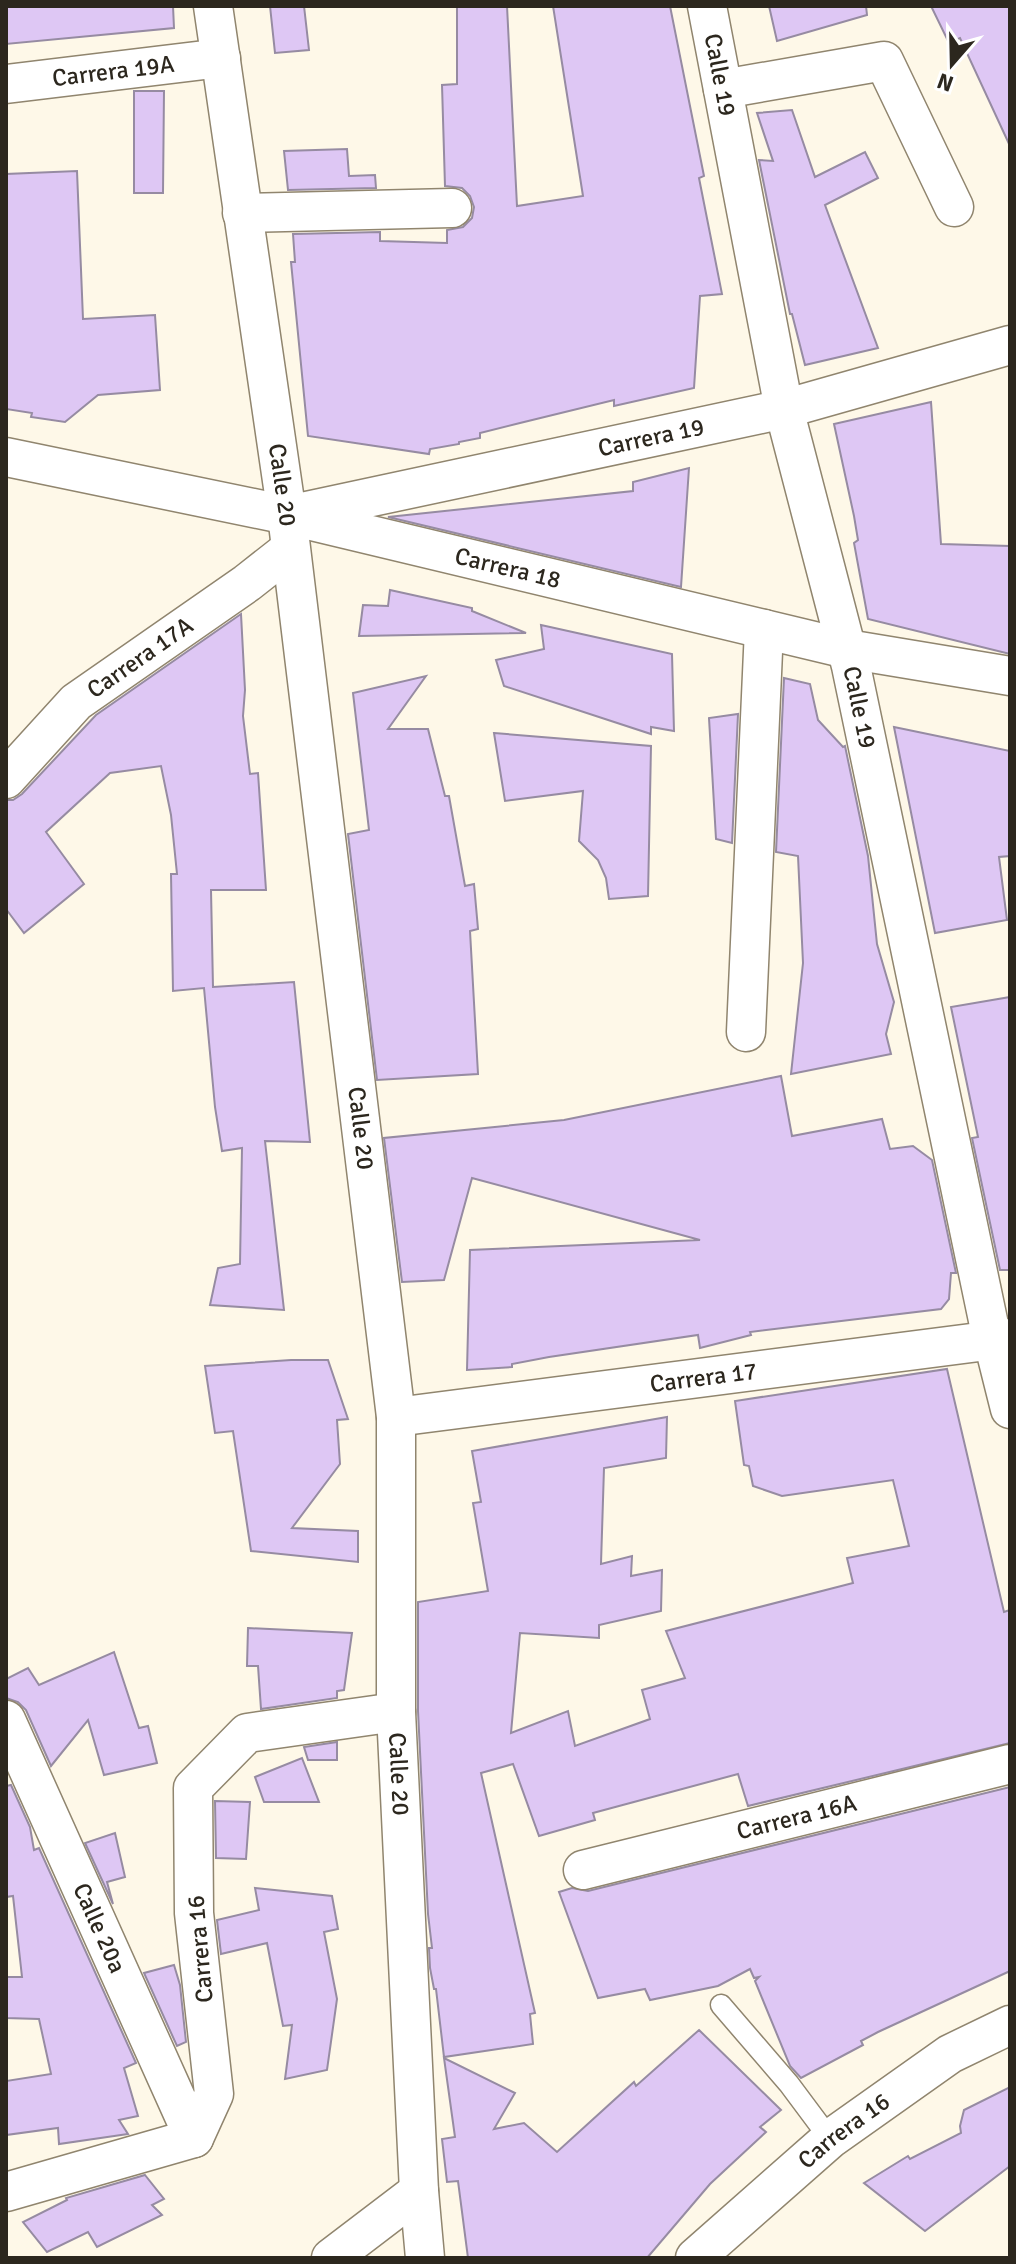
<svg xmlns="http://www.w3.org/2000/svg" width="1016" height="2264" viewBox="0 0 1016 2264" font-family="Signika,sans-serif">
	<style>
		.building { fill: #dec7f4; stroke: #968ba2; stroke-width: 2 }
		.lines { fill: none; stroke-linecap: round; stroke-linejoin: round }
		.lane-casing { stroke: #90856e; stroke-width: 23 }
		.street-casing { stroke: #90856e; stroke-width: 41 }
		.lane { stroke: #fff; stroke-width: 20 }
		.street { stroke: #fff; stroke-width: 38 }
		.labels { text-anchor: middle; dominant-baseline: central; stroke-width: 7; stroke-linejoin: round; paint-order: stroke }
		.street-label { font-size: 24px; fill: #2c271e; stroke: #fff }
	</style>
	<rect width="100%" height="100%" fill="#fef8e8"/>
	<g class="building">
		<polygon points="6,6 173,6 174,28 6,44"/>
		<polygon points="270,6 304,6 309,50 275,53"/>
		<polygon points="457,6 507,6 517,206 583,196 553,6 670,6 704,176 699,178 722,294 700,296 694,388 614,406 614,400 520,423 480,433 480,438 459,442 459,444 430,449 429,454 308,436 291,262 295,262 293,234 380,232 380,241 447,243 447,230 463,227 472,218 474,207 470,196 462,188 445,186 442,85 457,84"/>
		<polygon points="769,6 866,6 867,15 777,41"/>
		<polygon points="931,6 1010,6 1010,146 960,38 949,43"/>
		<polygon points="134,91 164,91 163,193 134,193"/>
		<polygon points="792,110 815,177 865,152 878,178 825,205 878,348 805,365 792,314 790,314 759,160 773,161 757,113"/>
		<polygon points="347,149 349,176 375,175 376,188 288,190 284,151"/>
		<polygon points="77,171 83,319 155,315 160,390 98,395 65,422 31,417 32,413 6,409 6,174"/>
		<polygon points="931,402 941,544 1010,546 1010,654 868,619 854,543 858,540 854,516 834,424"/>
		<polygon points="689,468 681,587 388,517 633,491 633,482"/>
		<polygon points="390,590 472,608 472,611 526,633 359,636 363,605 388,606"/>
		<polygon points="241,614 245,690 243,716 250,774 258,773 266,890 211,890 213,987 294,982 310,1142 265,1141 284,1310 210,1305 218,1268 240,1264 242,1148 222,1151 215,1107 204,988 173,991 171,874 177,874 171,815 161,766 110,773 46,832 84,884 24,933 6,909 6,800 13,800 22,794 96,715"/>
		<polygon points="541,625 672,654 674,731 651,727 651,734 504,686 496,660 544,649"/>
		<polygon points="426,676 388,729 428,729 445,796 449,796 465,886 474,884 478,929 470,931 478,1074 377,1080 348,834 369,830 353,693"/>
		<polygon points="784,678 810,684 818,720 843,747 845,746 868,856 877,944 894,1002 886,1034 891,1054 791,1074 803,963 798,856 776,852"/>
		<polygon points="738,714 732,843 716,839 709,718"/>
		<polygon points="894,727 1010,751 1010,856 999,857 1007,920 935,933"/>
		<polygon points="494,733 651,746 648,896 609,899 606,878 598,860 579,841 583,791 505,801"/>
		<polygon points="1010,997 1010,1270 1000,1270 972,1138 978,1137 951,1007"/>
		<polygon points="781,1076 792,1136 882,1119 890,1149 913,1146 932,1160 956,1273 951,1273 949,1299 941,1309 750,1332 751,1335 700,1348 698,1335 549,1357 512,1364 512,1367 467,1370 470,1250 700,1240 472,1178 444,1280 402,1282 384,1138 564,1120"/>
		<polygon points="291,1360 328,1360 348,1419 337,1420 340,1464 292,1528 358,1531 358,1562 251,1551 233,1431 215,1433 205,1366"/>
		<polygon points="947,1369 1004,1612 1010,1610 1010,1743 748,1806 738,1774 593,1813 595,1820 539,1836 513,1764 481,1773 535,2013 530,2014 533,2044 444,2057 436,1989 434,1989 430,1968 429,1948 432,1948 428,1914 418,1711 418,1602 488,1591 473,1503 481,1502 472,1451 667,1417 666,1458 604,1468 601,1564 632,1556 631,1576 662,1570 661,1611 599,1625 599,1638 520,1633 511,1733 568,1711 575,1746 650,1719 642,1690 685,1678 666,1631 853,1583 847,1558 909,1546 893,1480 782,1496 753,1486 749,1466 744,1465 735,1401"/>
		<polygon points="248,1628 352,1633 344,1690 337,1691 337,1698 261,1709 258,1666 247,1666"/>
		<polygon points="114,1652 139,1728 148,1726 157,1763 104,1775 88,1720 51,1766 26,1710 18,1702 6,1698 6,1679 28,1668 39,1685"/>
		<polygon points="337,1742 337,1760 308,1760 304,1747"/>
		<polygon points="302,1758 319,1802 264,1802 255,1777"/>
		<polygon points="11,1785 30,1827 34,1850 39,1848 136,2063 124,2068 138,2116 119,2120 128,2134 59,2144 58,2128 6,2135 6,2081 51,2074 39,2019 6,2018 6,1977 22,1977 13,1896 6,1897 6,1786"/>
		<polygon points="1010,1787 1010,1971 878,2032 861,2041 863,2045 801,2078 790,2066 755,1981 759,1977 754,1978 750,1969 718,1986 650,2000 645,1989 598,1998 559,1892 572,1888 588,1891"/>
		<polygon points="215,1801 250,1802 246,1859 216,1858"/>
		<polygon points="115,1833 125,1877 107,1882 113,1904 85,1843"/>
		<polygon points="255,1888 332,1896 338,1929 324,1932 337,1999 327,2070 285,2079 292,2025 283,2026 267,1943 221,1954 217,1920 259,1910"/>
		<polygon points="174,1965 180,1985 186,2042 177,2046 144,1973"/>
		<polygon points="699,2030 781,2110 760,2127 766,2132 710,2184 647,2258 468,2258 458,2181 447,2182 442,2139 455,2137 444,2058 515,2093 494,2129 524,2123 557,2152 634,2082 636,2086"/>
		<polygon points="1010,2087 1010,2166 925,2231 864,2183 908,2156 910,2159 961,2133 960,2126 964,2110"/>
		<polygon points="145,2175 164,2199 152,2205 162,2215 97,2247 88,2232 47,2252 23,2222 67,2200 66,2198"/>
	</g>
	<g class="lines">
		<g class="lane-casing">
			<polyline id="lane" points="721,2005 789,2084 830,2139"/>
		</g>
		<g class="street-casing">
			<g id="street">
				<path id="s1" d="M213,6L287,515L396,1417V1712L419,2191L425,2258"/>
				<path id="s2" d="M707,6L784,409L851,666L989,1325L1010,1409"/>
				<path id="s3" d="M6,84L221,58"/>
				<polyline points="723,89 884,61 954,207"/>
				<polyline points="242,213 452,208"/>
				<path id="s4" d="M6,457L287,515L847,649L1010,676"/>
				<path id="s5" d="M297,513L784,409L1010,345"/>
				<path id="s6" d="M6,779L76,702L247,583L289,550"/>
				<polyline points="746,1032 764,629"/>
				<path id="s7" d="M396,1417L1010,1338"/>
				<path id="s8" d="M6,1720L194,2138"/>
				<path id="s9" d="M583,1870L1010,1764"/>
				<polyline points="6,2192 194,2138 214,2094 194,1913 193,1788 247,1733 396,1712"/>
				<polyline points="331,2258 419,2191"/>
				<path id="s10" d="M695,2258L830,2139L950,2054L1010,2025"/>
			</g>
		</g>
		<use href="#lane" class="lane"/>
		<use href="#street" class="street"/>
	</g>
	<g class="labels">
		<g class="street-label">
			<text stroke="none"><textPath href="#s3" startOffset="108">Carrera 19A</textPath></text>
			<text stroke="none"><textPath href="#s2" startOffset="70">Calle 19</textPath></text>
			<text stroke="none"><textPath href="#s5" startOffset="362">Carrera 19</textPath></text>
			<text stroke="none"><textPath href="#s1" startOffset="484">Calle 20</textPath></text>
			<text stroke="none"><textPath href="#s4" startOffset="514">Carrera 18</textPath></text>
			<text stroke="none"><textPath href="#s6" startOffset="182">Carrera 17A</textPath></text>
			<text stroke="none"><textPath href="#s2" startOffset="718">Calle 19</textPath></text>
			<text stroke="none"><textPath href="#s1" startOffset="1132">Calle 20</textPath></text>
			<text stroke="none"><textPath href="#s7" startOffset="310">Carrera 17</textPath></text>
			<text stroke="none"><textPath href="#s1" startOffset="1780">Calle 20</textPath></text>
			<text stroke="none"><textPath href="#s9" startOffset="220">Carrera 16A</textPath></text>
			<text stroke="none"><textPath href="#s8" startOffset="228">Calle 20a</textPath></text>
			<text transform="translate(200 1949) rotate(-95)">Carrera 16</text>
			<text stroke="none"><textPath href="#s10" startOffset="196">Carrera 16</textPath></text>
		</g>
	</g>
	<rect width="1016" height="2264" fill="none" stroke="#2c271e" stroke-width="16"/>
	<g transform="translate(952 64) rotate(200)" stroke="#ffffff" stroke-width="6" paint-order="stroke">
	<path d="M0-6L14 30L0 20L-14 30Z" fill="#2c271e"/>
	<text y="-12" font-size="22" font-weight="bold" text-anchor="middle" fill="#2c271e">N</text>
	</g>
</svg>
